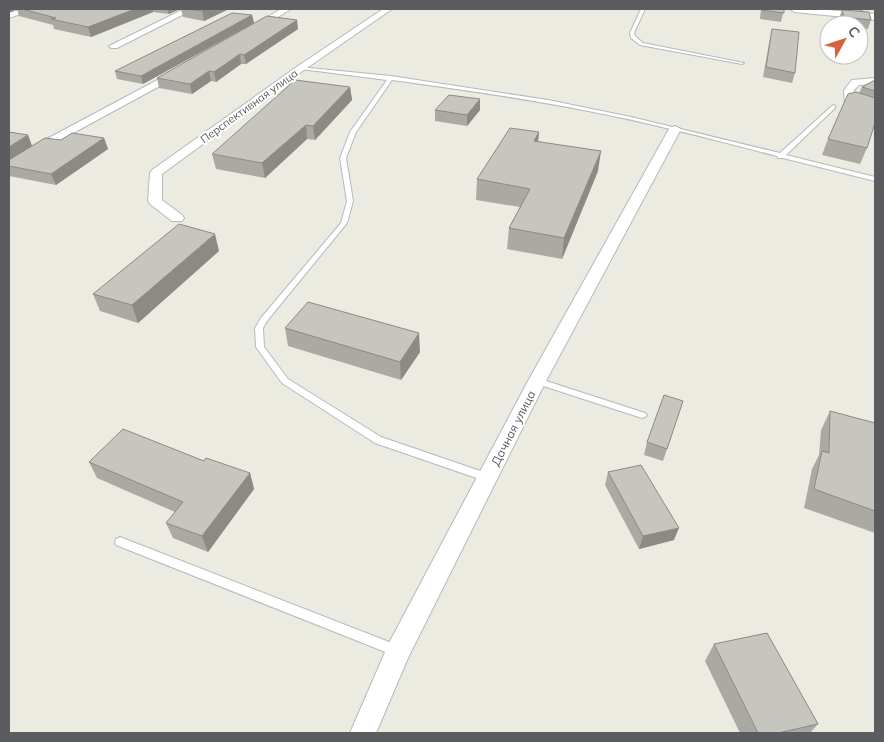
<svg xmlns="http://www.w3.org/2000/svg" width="884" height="742" viewBox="0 0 884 742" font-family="Mulish,sans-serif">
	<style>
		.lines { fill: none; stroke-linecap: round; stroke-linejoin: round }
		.lane-casing { stroke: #b7b8bc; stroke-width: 2 }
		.street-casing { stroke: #b7b8bc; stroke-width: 2 }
		.lane { fill: #fff; fill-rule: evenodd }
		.street { fill: #fff; fill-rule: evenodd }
		.wall { fill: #aaa9a3 }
		.shaded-wall { fill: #8b8a85 }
		.building { fill: #c6c5be; stroke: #8b8a85 }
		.labels { text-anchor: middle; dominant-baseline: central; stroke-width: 4; stroke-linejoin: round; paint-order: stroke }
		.far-street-label { font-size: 11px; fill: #5a5c60; stroke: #fff }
		.street-label { font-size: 12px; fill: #5a5c60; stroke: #fff }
	</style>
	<rect width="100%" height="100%" fill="#ebebe1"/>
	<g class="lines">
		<g class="lane-casing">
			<g id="lane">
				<polygon points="641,9 645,9 634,33 635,36 643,43 744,63 742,64 640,45 631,38 630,33"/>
				<path d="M299,67L391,76L548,100L631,117L780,153L833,105L835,106V108L786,155L875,177V181L783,158H778L777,156C715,140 652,123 588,111C523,98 458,89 392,80L356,132L346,158L353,201L347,223L267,321L263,328L264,347L288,379L381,437L492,475L493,478L492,481L488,482L375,443L282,383L256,347L255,328L261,318L341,223L347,201L340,158L350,132L387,80L301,69H299Z"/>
				<polygon points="537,378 645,413 647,415 645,417 642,418 534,383 533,381"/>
				<polygon points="120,537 402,647 404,651 402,655 398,657 116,545 115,542 116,539"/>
			</g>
		</g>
		<g class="street-casing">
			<g id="street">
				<polygon points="23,9 35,9 9,18 9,13"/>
				<polygon points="184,9 194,9 117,48 111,48 109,46"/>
				<polygon points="281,9 291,9 255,31 252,32 248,29"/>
				<polygon points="383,9 392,9 304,70 162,174 162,200 182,215 184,218 182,221 172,221 150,204 148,201 150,173 152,170 298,66"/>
				<polygon points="790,9 817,9 875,14 875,20 794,12"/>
				<polygon points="178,69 183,72 182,74 51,145 13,171 9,172 9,163 43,141"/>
				<polygon points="875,78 875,84 859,85 854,90 854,103 849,106 845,105 844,90 852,80"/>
				<polygon points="675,126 681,129 546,381 408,658 376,733 350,733 389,643 528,381 669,129"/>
			</g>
		</g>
		<use href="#lane" class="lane"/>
		<use href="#street" class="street"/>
	</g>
	<g class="wall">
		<polygon points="9,9 180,9 169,14 153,12 91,37 54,29 53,25 19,16 17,9"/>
		<polygon points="181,9 229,9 204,21 183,17"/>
		<polygon points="761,9 784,9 781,22 760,19"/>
		<polygon points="837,9 863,9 863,11"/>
		<polygon points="842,10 871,20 868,29 859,28 859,25 840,25 839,18"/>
		<polygon points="252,15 254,23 143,84 117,79 115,71"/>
		<polygon points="298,29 246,64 241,64 216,82 211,81 192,94 159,88 157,78"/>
		<polygon points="772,29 795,73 792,83 763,77 770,38"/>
		<polygon points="875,80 875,123 867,148 860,164 822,155 828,139 859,93 862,87"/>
		<polygon points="350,87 352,100 315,140 307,139 265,178 216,169 212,154"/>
		<polygon points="435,110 480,110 467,126 435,121"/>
		<polygon points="9,132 28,135 32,146 61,140 104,138 108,149 56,185 9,176"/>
		<polygon points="539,132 538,141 598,171 562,259 507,249 509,228 520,207 476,200 477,179"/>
		<polygon points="219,251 138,323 100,311 93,294"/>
		<polygon points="285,328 420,352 401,380 288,346"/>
		<polygon points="683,401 663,461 644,455 647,442"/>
		<polygon points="830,411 875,423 875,533 804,508 812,469 819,455 821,430"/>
		<polygon points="204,461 250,473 254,489 208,552 173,538 166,523 175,512 97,478 89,462"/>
		<polygon points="608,472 674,540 639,549 605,485"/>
		<polygon points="714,644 818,724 810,733 740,733 705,661"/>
	</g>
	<g class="shaded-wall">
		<polygon points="9,9 17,9 9,13"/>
		<polygon points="135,9 153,9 153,12 91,37 88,27"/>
		<polygon points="167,9 180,9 169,14"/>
		<polygon points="207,9 229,9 204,21 202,11"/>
		<polygon points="252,15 254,23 143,84 141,76"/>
		<polygon points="297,20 298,29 246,64 244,55"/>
		<polygon points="240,54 241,64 216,82 214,72"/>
		<polygon points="209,71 211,81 192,94 190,84"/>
		<polygon points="350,87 352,100 315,140 313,126"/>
		<polygon points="480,99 480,110 467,126 467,115"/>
		<polygon points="306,125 307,139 265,178 262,163"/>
		<polygon points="539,132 537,151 534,141"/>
		<polygon points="28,135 32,146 9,161 9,147"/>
		<polygon points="104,138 108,149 56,185 51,174"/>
		<polygon points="601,151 598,171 562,259 564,238"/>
		<polygon points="215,234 219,251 138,323 132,305"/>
		<polygon points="419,333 420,352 401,380 400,362"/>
		<polygon points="250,473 254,489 208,552 202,536"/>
		<polygon points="679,528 674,540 639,549 643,536"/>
	</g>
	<g class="building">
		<polygon points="22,9 135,9 88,27 51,19 56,18"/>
		<polygon points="187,9 207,9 202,11"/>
		<polygon points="762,9 784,9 784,13 762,10"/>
		<polygon points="842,10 869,12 871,20 844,17"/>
		<polygon points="232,13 252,15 141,76 115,71"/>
		<polygon points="267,16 297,20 244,55 240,54 214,72 209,71 190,84 157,78"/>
		<polygon points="772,29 799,32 795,73 766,67"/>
		<polygon points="295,80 350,87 313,126 306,125 262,163 212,154"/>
		<polygon points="875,80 875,91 862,87"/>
		<polygon points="856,92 875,98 875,123 867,148 828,139 848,94"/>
		<polygon points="449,95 480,99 467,115 435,110"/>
		<polygon points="510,128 539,132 534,141 601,151 564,238 509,228 530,189 477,179"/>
		<polygon points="9,132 28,135 9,147"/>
		<polygon points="72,133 104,138 51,174 9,166 9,160 45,138 61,140"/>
		<polygon points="179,224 215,234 132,305 93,294"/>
		<polygon points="308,302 419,333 400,362 285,328"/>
		<polygon points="664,395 683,401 667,449 647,442"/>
		<polygon points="830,411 875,423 875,511 814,489 822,451 829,453"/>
		<polygon points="123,429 204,461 206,458 250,473 202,536 166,523 183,502 89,462"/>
		<polygon points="641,465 679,528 643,536 608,472"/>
		<polygon points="767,633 818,724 778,733 758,733 714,644"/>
	</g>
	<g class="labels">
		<g class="far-street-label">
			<text transform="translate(249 106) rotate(-36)">Перспективная улица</text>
		</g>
		<g class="street-label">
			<text transform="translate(513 428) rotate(-63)">Дачная улица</text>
		</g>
	</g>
	<rect width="884" height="742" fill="none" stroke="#5a5c60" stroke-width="20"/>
	<g transform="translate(844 40) rotate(50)"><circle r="24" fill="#ffffff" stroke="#bdbebf"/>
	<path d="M0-4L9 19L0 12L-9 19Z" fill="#d7633c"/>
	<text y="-8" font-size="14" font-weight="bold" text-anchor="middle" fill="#5a5c60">С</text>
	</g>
</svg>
